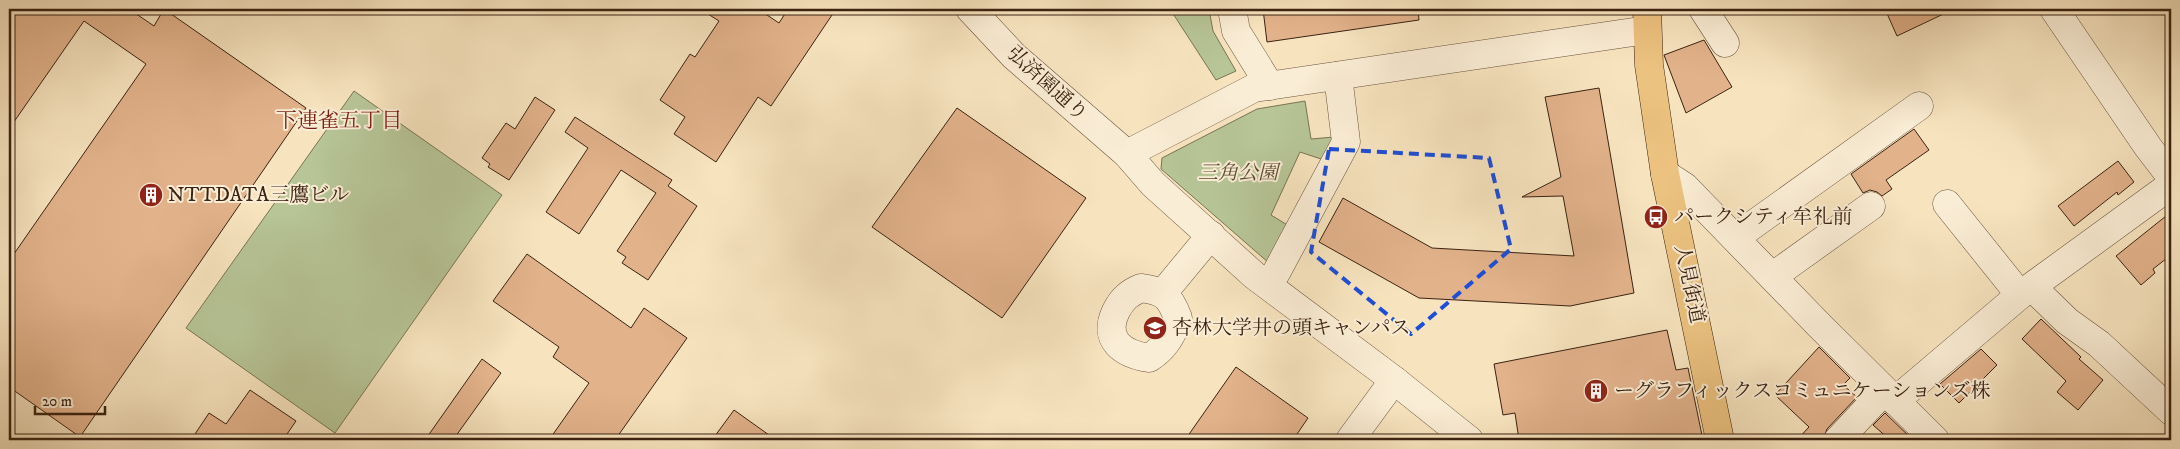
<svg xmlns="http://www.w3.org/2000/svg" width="2180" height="449" viewBox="0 0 2180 449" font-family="'IM FELL DW Pica','Noto Serif JP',serif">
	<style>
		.green { fill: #b7c597; stroke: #797454 }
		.building { fill: #e2b28b; stroke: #3b2212 }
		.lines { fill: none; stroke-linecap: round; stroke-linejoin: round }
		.minor-casing { stroke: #6a523d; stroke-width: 29 }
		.major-casing { stroke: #3b2212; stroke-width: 29 }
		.minor { stroke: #faedd5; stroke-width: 28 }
		.major { stroke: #ecc280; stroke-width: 28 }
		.marked { fill: none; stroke: #1d4ed8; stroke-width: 4; stroke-dasharray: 10 6; stroke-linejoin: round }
		.labels { text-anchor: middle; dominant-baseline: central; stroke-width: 4; stroke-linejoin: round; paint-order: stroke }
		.street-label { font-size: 20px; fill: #3b2212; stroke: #faedd5 }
		.park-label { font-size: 20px; font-style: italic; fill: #5a4b33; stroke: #faedd5 }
		.poi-label { font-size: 20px; fill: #3b2212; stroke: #faedd5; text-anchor: start }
		.neighbourhood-label { font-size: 21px; fill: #7a1f14; stroke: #faedd5 }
	</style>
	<rect width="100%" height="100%" fill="#f7e4bf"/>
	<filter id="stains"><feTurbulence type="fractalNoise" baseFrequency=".004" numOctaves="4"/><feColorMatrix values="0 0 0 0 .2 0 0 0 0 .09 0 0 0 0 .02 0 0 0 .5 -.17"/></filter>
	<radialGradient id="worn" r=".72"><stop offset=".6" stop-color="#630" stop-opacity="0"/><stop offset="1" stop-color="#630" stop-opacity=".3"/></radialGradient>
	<g class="green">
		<polygon points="1170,9 1209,9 1213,31 1236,71 1216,80"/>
		<polygon points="354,91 502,195 335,433 186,328"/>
		<polygon points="1305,101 1311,139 1334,137 1324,160 1300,152 1271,215 1289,226 1269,263 1161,169 1162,158 1257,109"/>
	</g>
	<g class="building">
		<polygon points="9,9 129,9 154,26 164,9 306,108 80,437 9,387 9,261 146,64 84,21 9,129"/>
		<polygon points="700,9 758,9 779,23 788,9 836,9 771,106 758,97 716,162 674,134 685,117 660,100 690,54 695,57 719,21"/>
		<polygon points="1263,9 1418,9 1419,20 1267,42"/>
		<polygon points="1885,9 1954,9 1897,36"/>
		<polygon points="1704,40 1732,87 1686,113 1664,55"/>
		<polygon points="1599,88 1634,293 1570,306 1419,298 1319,242 1343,198 1432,248 1574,256 1563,196 1522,197 1561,177 1545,97"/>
		<polygon points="535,97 555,110 509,180 488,167 490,164 482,158 506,123 515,129"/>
		<polygon points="957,108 1086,198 1002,318 872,227"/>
		<polygon points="575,117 672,180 668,186 697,206 648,280 622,263 626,257 617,251 656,193 621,170 579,234 546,212 588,148 565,132"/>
		<polygon points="1914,129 1929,150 1886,180 1892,189 1882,196 1877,192 1870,190 1863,193 1851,174"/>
		<polygon points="2118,161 2134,182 2118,195 2117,192 2074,226 2058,206"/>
		<polygon points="2171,212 2171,255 2153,269 2155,273 2141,285 2116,256"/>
		<polygon points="527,254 631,328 644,308 687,338 615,440 549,440 589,383 553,357 559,347 493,301"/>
		<polygon points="2041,319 2081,357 2079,359 2103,380 2078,410 2057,392 2066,381 2022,339"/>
		<polygon points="1667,330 1676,370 1688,368 1703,440 1519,440 1515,413 1503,415 1494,364"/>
		<polygon points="1819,347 1850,378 1843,385 1857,397 1827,429 1823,440 1797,440 1809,427 1775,395"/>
		<polygon points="1981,349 1997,365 1959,403 1940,384"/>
		<polygon points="482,359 501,373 453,440 425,440"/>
		<polygon points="1236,367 1308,418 1293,440 1185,440"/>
		<polygon points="250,390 296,421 283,440 191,440 209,413 226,424"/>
		<polygon points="734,410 776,440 712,440"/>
		<polygon points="1885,413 1913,440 1890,440 1873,425"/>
	</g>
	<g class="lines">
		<g class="minor-casing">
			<g id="minor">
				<polyline points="970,9 1014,56 1127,154 1153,184 1255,276 1394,380 1469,440"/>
				<polyline points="1232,9 1236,31 1270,86"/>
				<polyline points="1703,9 1725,43"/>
				<polyline points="2054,9 2148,147 2171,177"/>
				<polyline points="1127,154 1254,88 1647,30"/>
				<polyline points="1665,174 1685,187 1819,325 1935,440"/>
				<polyline points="1947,204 2020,295"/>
				<polyline points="1736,237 1919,106"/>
				<polyline points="1276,273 1346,142 1338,76"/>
				<polyline points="1773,276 1871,206"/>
				<path d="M1141,288C1165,291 1170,297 1178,318C1173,334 1164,349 1149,358C1123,354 1102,340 1116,311C1122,299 1129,293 1141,288Z"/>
				<polyline points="2033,288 2067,321 2099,344 2171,411"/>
				<polyline points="1163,293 1211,235"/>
				<polyline points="1895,401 2020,295 2171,185"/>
				<polyline points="1350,440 1394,380"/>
				<polyline points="1838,440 1884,391"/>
			</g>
		</g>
		<g class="major-casing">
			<polyline id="major" points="1647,9 1649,65 1665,174 1720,440"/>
		</g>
		<use href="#minor" class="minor"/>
		<use href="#major" class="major"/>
	</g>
	<path class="marked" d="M1329,149L1489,158L1511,249L1411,334L1311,252Z"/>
	<defs>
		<g id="building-disc" transform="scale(1.25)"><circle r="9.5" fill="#8f2418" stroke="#faedd5"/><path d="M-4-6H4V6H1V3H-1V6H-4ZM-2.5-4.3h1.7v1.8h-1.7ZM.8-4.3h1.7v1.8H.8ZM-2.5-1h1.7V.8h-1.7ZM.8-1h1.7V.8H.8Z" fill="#fff"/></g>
		<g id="bus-disc" transform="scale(1.25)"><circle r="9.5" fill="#8f2418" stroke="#faedd5"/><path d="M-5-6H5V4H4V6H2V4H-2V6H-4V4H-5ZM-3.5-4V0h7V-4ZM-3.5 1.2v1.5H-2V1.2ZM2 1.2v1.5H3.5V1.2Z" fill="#fff"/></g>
		<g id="university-disc" transform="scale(1.25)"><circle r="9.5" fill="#8f2418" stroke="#faedd5"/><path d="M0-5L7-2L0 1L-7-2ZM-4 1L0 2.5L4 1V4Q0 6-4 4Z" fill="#fff"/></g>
	</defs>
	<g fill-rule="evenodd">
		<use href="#building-disc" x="151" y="195"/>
		<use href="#bus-disc" x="1656" y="217"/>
		<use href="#university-disc" x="1155" y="328"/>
		<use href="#building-disc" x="1596" y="391"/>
	</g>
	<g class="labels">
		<g class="street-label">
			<text transform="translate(1047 84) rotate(42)">弘済園通り</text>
			<text transform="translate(1689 284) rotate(78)">人見街道</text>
		</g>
		<g class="park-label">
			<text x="1238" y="173">三角公園</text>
		</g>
		<g class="poi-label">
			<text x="168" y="195">NTTDATA三鷹ビル</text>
			<text x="1674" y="217">パークシティ牟礼前</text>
			<text x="1172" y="328">杏林大学井の頭キャンパス</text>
			<text x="1614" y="391">ーグラフィックスコミュニケーションズ株</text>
		</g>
		<g class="neighbourhood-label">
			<text x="339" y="121">下連雀五丁目</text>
		</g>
	</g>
	<rect width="2180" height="449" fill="none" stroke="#f7e4bf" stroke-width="30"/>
	<rect x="10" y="10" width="2160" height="429" fill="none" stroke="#3b2212" stroke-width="2.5"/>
	<rect x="15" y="15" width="2150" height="419" fill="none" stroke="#3b2212"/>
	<path d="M35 406v8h70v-8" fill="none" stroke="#3b2212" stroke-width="2.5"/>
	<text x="42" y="406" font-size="15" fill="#3b2212" stroke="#faedd5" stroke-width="4" paint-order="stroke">20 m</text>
	<rect width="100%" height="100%" filter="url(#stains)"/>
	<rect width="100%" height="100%" fill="url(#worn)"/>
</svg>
